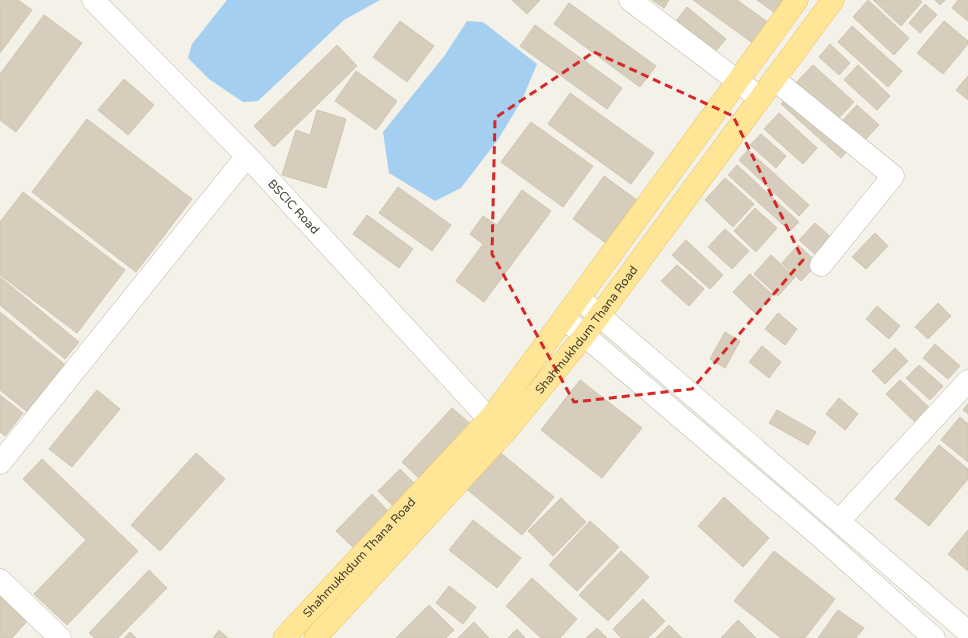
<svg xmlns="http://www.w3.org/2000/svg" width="968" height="638" viewBox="0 0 968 638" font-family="'Varela Round',sans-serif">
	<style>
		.water { fill: #a4cff1 }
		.building { fill: #d6cdbd; stroke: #d1c5b0 }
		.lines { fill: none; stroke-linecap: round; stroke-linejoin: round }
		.minor-casing { stroke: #c0b9aa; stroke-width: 23 }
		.major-casing { stroke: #e6c464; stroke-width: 23 }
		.minor { stroke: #fff; stroke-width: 22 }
		.major { stroke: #ffe596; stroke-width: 22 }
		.marked { fill: none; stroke: #d62828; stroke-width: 3; stroke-dasharray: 8 5; stroke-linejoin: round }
		.labels { text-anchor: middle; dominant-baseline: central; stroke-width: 3; stroke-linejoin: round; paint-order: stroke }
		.street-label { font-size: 12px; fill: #484236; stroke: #fff }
	</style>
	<rect width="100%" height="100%" fill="#f4f1e8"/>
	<g class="water">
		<polygon points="227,0 380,0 344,20 258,101 243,102 209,79 188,58 192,44"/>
		<polygon points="467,21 483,22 537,64 522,100 497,141 461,188 435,201 389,173 383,132 445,55"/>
	</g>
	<g class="building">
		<polygon points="0,0 18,0 32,10 0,53"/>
		<polygon points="512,0 540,0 527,14"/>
		<polygon points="652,0 669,0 664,8"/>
		<polygon points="693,0 737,0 772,25 757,46"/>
		<polygon points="757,0 795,0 782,18"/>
		<polygon points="868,0 909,38 894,55 853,17"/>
		<polygon points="873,0 920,0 922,2 901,26"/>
		<polygon points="935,0 945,0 940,5"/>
		<polygon points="958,0 968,0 968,21 952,8"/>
		<polygon points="569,3 656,66 640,87 554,24"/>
		<polygon points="925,4 937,15 920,33 909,23"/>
		<polygon points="687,7 726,39 715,52 676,21"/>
		<polygon points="44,15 82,43 16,132 0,120 0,74"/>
		<polygon points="400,21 434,46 407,82 373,57"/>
		<polygon points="944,21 968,41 968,44 943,74 917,53"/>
		<polygon points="535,25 622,88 607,109 520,46"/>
		<polygon points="852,26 902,71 888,87 838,42"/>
		<polygon points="830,44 850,63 839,75 819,57"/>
		<polygon points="337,45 357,66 274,147 254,126"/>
		<polygon points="813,65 854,102 834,123 793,86"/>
		<polygon points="858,65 890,96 877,110 844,80"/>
		<polygon points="356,71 397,101 376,130 335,101"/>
		<polygon points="968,76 968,100 956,90"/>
		<polygon points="124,79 154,105 128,135 98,110"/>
		<polygon points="792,92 851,146 841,158 781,104"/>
		<polygon points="570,93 654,153 631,184 548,124"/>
		<polygon points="857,105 879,125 862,143 840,123"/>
		<polygon points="317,110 346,119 326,188 282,175 296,130 310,135"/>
		<polygon points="779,113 817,148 803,164 764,129"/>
		<polygon points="87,119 192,199 136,272 32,192"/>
		<polygon points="531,122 593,166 563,207 501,162"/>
		<polygon points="761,134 786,156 776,168 750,145"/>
		<polygon points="748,150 809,205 799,216 739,160"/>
		<polygon points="737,165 799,222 790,231 728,175"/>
		<polygon points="604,176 641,203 610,246 573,219"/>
		<polygon points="725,178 754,204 733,227 705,200"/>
		<polygon points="398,187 451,225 432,251 379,213"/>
		<polygon points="522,190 551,211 484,302 456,281 483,244 470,234 483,216 497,225"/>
		<polygon points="23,192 125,270 77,333 0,275 0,222"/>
		<polygon points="755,208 777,228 756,252 734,231"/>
		<polygon points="367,215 413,249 399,268 353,234"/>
		<polygon points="815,223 844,249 828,266 799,240"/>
		<polygon points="725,229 749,251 732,269 708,247"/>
		<polygon points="875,233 888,246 866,269 852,257"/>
		<polygon points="686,240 723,275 710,289 672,255"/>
		<polygon points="798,245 818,263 801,281 782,263"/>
		<polygon points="771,255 795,277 778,296 754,274"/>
		<polygon points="677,265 704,289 689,306 661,281"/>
		<polygon points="750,274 773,295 756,314 733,292"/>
		<polygon points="0,277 79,342 65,359 0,305"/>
		<polygon points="938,303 951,316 928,339 915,327"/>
		<polygon points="877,306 900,326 889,339 866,319"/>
		<polygon points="0,312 68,367 30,414 0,390"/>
		<polygon points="778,313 797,329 785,345 765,329"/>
		<polygon points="725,332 740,341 725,368 710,359"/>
		<polygon points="935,344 960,366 948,379 923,358"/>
		<polygon points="762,346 781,362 769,378 749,362"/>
		<polygon points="895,348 908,361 885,384 872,371"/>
		<polygon points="919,365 943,386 930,400 906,378"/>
		<polygon points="580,380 642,428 602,478 541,430"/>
		<polygon points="900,380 933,411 919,426 886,394"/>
		<polygon points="97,390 120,409 72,467 49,449"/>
		<polygon points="0,395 23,413 5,436 0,432"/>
		<polygon points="839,398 858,414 845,430 826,414"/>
		<polygon points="968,404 968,414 963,410"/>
		<polygon points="452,408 472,425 421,480 402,462"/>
		<polygon points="777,410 816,432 808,445 769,423"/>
		<polygon points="960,417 968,424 968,462 941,440"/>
		<polygon points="939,445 968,469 968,479 929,526 895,499"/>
		<polygon points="495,448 554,497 522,535 463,486"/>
		<polygon points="196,453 225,479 160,551 131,525"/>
		<polygon points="42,459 138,551 67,625 34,594 86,540 23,479"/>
		<polygon points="400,469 418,487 396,509 378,491"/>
		<polygon points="372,494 391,514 356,550 336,531"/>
		<polygon points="724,497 769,538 743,567 698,526"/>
		<polygon points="561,498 586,522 553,556 528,531"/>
		<polygon points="473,520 521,558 497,588 449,550"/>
		<polygon points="590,521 619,547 577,591 549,565"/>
		<polygon points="968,530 968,571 948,554"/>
		<polygon points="621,551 649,577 608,621 579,595"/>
		<polygon points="774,551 835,599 805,638 781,638 734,601"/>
		<polygon points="149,570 167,588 118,638 95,638 89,633"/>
		<polygon points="532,578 577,619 560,638 541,638 506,606"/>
		<polygon points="449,586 476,607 463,624 436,603"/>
		<polygon points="2,595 29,619 12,638 0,638 0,597"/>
		<polygon points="643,599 665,621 648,638 621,638 613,629"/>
		<polygon points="429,605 454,630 446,638 396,638"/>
		<polygon points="838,610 864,628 856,638 818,638"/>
		<polygon points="738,620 756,638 721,638"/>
		<polygon points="474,622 489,638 458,638"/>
		<polygon points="669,625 682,638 656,638"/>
		<polygon points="597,628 607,638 586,638"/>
		<polygon points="517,629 525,638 508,638"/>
		<polygon points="219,630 228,638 213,638"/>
		<polygon points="130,632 136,638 124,638"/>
	</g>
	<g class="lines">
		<g class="minor-casing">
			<g id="minor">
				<path id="s1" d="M93,0L247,156L489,419"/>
				<polyline points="630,0 760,98"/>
				<polyline points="774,79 893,176 821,265"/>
				<polyline points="579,298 968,632"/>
				<polyline points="564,318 823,539 934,638"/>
				<polyline points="0,463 247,156"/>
				<polyline points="839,521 968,381"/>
				<polyline points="0,580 60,638"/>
			</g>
		</g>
		<g class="major-casing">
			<g id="major">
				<path id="s2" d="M284,638L489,419L505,399L797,0"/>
				<path id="s3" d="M315,638L506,431L584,336L833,0"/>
			</g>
		</g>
		<use href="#minor" class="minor"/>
		<use href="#major" class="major"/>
	</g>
	<path class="marked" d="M594,52L733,116L803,260L692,389L574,402L492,254L495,118Z"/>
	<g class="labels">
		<g class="street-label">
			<text stroke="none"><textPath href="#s1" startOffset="288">BSCIC Road</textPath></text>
			<text stroke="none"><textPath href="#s3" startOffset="411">Shahmukhdum Thana Road</textPath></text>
			<text stroke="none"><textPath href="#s2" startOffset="110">Shahmukhdum Thana Road</textPath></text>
		</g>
	</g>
</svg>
